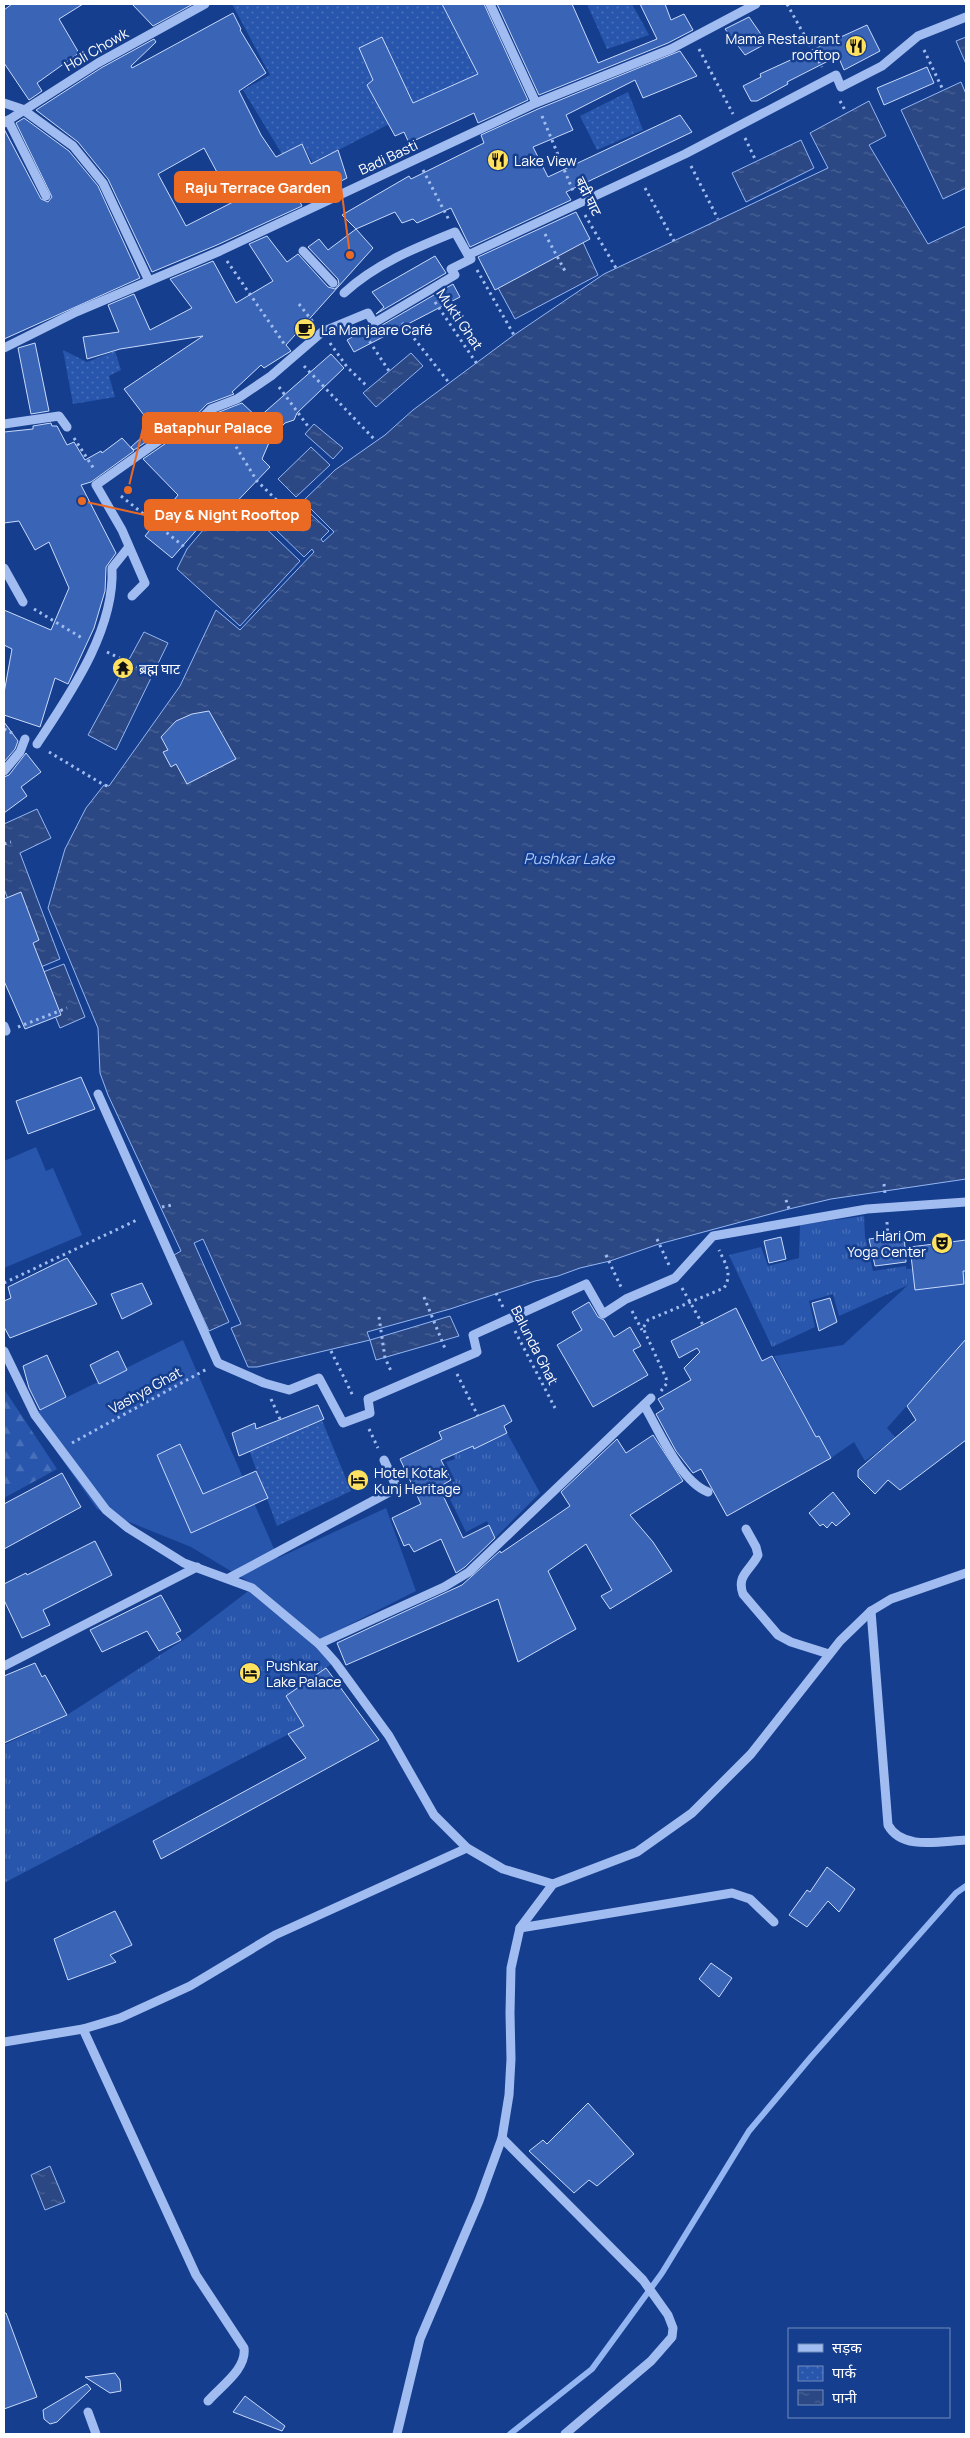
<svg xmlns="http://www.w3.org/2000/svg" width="970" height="2438" viewBox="0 0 970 2438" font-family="Manrope,'Noto Sans Devanagari',sans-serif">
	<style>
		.grass { fill: url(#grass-tufts) }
		.forest { fill: url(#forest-firs) }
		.park { fill: url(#park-dots) }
		.garden { fill: #2856ad }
		.water { fill: url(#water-ripples); stroke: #93b6f2 }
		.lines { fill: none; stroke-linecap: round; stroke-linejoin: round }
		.stream { stroke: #93b6f2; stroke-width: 6 }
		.building { fill: #3a64b5; stroke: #c8dafb; fill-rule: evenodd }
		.path { stroke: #a1bcf0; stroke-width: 3; stroke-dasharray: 2.5 4; stroke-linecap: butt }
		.minor { stroke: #a1bcf0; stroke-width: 9 }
		.labels { text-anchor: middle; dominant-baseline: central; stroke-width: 5; stroke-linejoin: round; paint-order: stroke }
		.poi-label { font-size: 14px; fill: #fff; stroke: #163e8e; text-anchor: start }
		.street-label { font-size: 14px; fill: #fff; stroke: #163e8e }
		.water-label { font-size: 15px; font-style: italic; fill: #adc7f7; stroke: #163e8e }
		.leader { fill: none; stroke: #ea6a24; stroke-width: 2 }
		.callout-dot { fill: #ea6a24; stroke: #163e8e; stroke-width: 2 }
		.callout { fill: #ea6a24; stroke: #ea6a24; stroke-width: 2 }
		.callout-label { font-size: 15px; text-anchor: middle; font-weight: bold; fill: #fff }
	</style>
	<defs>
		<pattern id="grass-tufts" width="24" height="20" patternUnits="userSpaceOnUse" patternTransform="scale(1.25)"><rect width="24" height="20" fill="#2856ad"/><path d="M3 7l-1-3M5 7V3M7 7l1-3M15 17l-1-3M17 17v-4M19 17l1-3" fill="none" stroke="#486fb9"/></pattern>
		<pattern id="forest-firs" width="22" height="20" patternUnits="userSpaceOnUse" patternTransform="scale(1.25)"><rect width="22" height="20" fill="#2856ad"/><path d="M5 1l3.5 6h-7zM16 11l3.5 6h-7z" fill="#486fb9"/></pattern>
		<pattern id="park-dots" width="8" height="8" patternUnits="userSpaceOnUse" patternTransform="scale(1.25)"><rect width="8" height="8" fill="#2856ad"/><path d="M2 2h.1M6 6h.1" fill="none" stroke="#486fb9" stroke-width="1.8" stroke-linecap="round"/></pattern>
		<pattern id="water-ripples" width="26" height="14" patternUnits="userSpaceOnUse" patternTransform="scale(1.25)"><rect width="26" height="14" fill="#2b4884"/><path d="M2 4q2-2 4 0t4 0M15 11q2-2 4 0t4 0" fill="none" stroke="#4b6396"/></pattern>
	</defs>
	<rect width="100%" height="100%" fill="#163e8e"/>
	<g class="grass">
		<polygon points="864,1216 865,1237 873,1271 906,1266 908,1285 839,1316 833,1294 809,1301 815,1327 772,1347 729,1255 761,1247 768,1266 799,1258 800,1225"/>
		<polygon points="507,1433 540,1493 495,1538 487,1521 466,1532 444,1487 455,1481 446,1462 455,1459 451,1450 472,1445 474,1449"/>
		<polygon points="251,1589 333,1663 286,1696 304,1726 4,1883 4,1745 67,1715 188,1637"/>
	</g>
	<polygon class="forest" points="4,1389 57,1469 4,1498"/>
	<g class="park">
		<polygon points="232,4 442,4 478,74 402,108 405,116 313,163 302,144 282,154 243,90 270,75"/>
		<polygon points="587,4 632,4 649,35 607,49"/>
		<polygon points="628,92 643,130 597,150 580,116"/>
		<polygon points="63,350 87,362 115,351 121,370 109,376 115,397 73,404"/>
		<polygon points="321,1418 351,1491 277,1526 249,1450"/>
	</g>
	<g class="garden">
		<polygon points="36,1147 46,1171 53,1168 82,1235 4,1268 4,1161"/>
		<polygon points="966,1264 966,1352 961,1345 887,1428 896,1438 865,1461 854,1442 831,1458 815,1436 774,1356 843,1345 908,1285 906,1269"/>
		<polygon points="183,1340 278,1558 386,1508 416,1591 319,1640 262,1590 191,1547 97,1509 56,1451 35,1413"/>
	</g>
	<g class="water">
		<polygon points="966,37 966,64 956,41"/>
		<polygon points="961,82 966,94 966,188 943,199 901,110"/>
		<polygon points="869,101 886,136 869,145 928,244 966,226 966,1179 831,1199 789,1209 659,1244 610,1261 580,1268 558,1276 535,1281 450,1309 367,1332 370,1340 450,1316 459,1336 376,1360 370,1340 257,1367 248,1367 231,1328 241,1324 203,1239 194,1243 229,1322 209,1331 174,1255 181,1251 108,1095 100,1073 98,1028 48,908 65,849 86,808 104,785 109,786 180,686 216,610 240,630 314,552 312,549 304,557 275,529 300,504 329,531 321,539 323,542 334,532 303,501 335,470 385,435 413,410 514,335 604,274 828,168 810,133"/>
		<polygon points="801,140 814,168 746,202 732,173"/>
		<polygon points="581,238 598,275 515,319 496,284"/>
		<polygon points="411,353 423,366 376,407 363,393"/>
		<polygon points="314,424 343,448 333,459 305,434"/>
		<polygon points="311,447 330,465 296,497 278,479"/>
		<polygon points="232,496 300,561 240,626 177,569 187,549"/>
		<polygon points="144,632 168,643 116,750 88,735"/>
		<polygon points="37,809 51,838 20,853 60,959 36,969 4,889 4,824"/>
		<polygon points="64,964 85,1017 60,1028 38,974"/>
		<polygon points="50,2166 65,2202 45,2210 31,2175"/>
	</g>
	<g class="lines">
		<polyline class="stream" points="510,2434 592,2369 662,2273 749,2131 811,2057 956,1893 966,1886"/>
	</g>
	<g class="building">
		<polygon points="12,4 83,4 59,19 79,53 37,83 42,91 29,100 4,63 4,10"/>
		<polygon points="132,4 193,4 153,26"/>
		<polygon points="442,4 484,4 528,100 478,123 474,113 409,143 404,132 395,136 367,85 373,80 359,48 382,37 413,103 478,74"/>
		<polygon points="497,4 572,4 598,63 657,39 640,4 665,4 671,20 684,14 693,30 668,43 539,95"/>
		<path d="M233,13L241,29L240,30L266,73L239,91L261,135L276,157L302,144L311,164L338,150L347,178L300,202L302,206L217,245L152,272L108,179L78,142L36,110L101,68L154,39L156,42L131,66L132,68ZM204,148L233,202L186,226L158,174Z"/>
		<polygon points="749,17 767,43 745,55 725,29"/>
		<polygon points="867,25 880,51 844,70 838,56 787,82 788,84 757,101 751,101 743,86 761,77 760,74"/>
		<polygon points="680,51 697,76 643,98 635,80 566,115 573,130 533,147 548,177 680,115 692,132 566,192 571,200 470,247 451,208 417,223 413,219 402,223 395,212 356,229 342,215 409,176 411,179 484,143 481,135 538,109"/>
		<polygon points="927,67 934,83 884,105 877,88"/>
		<polygon points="24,118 69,151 98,186 140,278 4,339 4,129 41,199 48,202 52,197 16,123"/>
		<polygon points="576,212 590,239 495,290 478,257"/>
		<polygon points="356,229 373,248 286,345 291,351 264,368 261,365 232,392 234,394 207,404 184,428 171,425 134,450 131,447 153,427 124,389 203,336 120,349 87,359 83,337 119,332 108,305 134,294 150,330 192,308 170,279 213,261 236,303 273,281 249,244 267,236 287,262 298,254 328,287 335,289 339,284 338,279 308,247 319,239 328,250"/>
		<polygon points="435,256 446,273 376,314 384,307 372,292"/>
		<polygon points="453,284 460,297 354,352 347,340 370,327 377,328"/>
		<polygon points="35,343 49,411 31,414 18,348"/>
		<polygon points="331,354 344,368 297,413 294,420 285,423 271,438 262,459 270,467 223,516 215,509 172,558 145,536 178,495 143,459 175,437 183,441 189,440 214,414 242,403 258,418"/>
		<polygon points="51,423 52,426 57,426 67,445 74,442 85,460 101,451 102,453 122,438 134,451 91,482 81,485 116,553 106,567 105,591 94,628 68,684 55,678 40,727 4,715 4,693 12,649 4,645 4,610 51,630 69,588 49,542 35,550 19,521 4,523 4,432 33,429 33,426"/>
		<polygon points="209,711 236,759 187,784 176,764 171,767 163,752 168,750 161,737 176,721 192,714"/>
		<polygon points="4,722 18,741 15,749 4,762"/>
		<polygon points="26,753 41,772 21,787 27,796 4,813 4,777 9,775"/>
		<polygon points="21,892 39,940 33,943 61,1015 25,1029 4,981 4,899"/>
		<polygon points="81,1077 95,1109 28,1134 16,1101"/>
		<polygon points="904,1234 906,1262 875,1266 869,1239"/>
		<polygon points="781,1237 786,1259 769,1263 764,1241"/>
		<polygon points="966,1240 966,1271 963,1271 964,1284 915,1290 910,1247"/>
		<polygon points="67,1258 97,1304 10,1338 4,1327 4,1301 11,1298 8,1287"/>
		<polygon points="142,1283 152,1304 122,1319 111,1294"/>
		<polygon points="830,1298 837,1322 819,1331 812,1303"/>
		<polygon points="589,1302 598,1317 604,1320 614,1337 630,1327 641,1346 633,1350 648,1375 593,1407 557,1345 582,1330 572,1312"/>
		<polygon points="736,1308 762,1361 772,1356 816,1437 819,1436 831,1458 727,1516 701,1469 693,1473 676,1451 656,1414 664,1409 658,1399 691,1380 684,1368 700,1352 697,1348 679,1358 671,1341"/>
		<polygon points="966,1339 966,1440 900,1490 888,1480 875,1494 858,1477 858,1470 916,1420 907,1406"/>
		<polygon points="118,1351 127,1370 99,1384 90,1365"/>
		<polygon points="47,1355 66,1397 40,1410 29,1388 23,1366"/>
		<polygon points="318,1405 324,1419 239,1456 232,1433 255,1423 256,1429"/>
		<polygon points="504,1405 512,1421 504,1426 507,1433 474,1449 473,1446 441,1460 451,1480 439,1487 463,1538 489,1525 495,1538 465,1567 456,1573 441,1539 414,1552 409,1544 404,1546 392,1518 421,1504 400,1459 442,1439 439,1432"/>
		<polygon points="653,1435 683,1481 630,1515 653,1542 672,1571 610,1609 601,1596 612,1590 586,1544 548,1571 576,1629 518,1662 498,1599 346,1665 337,1643 462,1585 500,1551 501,1553 570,1506 561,1492 617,1439 626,1453"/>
		<polygon points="180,1444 203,1494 256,1471 268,1498 191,1533 157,1455"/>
		<polygon points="62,1473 81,1507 4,1549 4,1504"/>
		<polygon points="833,1492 850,1514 836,1526 832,1522 827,1528 823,1524 820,1526 809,1513"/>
		<polygon points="95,1541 112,1575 43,1610 50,1625 22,1638 4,1600 4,1584 26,1573 27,1575"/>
		<polygon points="161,1595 181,1631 176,1633 181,1640 159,1651 147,1631 102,1652 90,1630"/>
		<polygon points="35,1663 42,1677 45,1675 67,1715 4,1743 4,1676"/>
		<polygon points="326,1668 379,1740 161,1859 153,1841 306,1758 288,1734 304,1726 286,1696"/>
		<polygon points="827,1867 855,1889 839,1912 828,1901 807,1927 789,1915 807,1890 810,1892"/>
		<polygon points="115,1911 132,1945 110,1955 116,1962 68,1980 54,1939"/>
		<polygon points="711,1963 732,1978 719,1997 699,1979"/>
		<polygon points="588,2103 634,2154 597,2186 589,2180 574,2193 529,2151 543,2140 547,2144"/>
		<polygon points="4,2313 6,2313 37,2397 4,2409"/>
		<polygon points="115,2373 120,2380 121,2391 110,2393 85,2377"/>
		<polygon points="87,2384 91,2389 57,2422 50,2424 44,2419 43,2410"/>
		<polygon points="245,2396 285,2426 282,2431 233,2412"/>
	</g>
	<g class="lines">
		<g class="path">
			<polyline points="787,4 822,67"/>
			<polyline points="699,49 733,114"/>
			<polyline points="924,50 943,90"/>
			<polyline points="840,101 846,112"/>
			<polyline points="542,116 573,191"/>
			<polyline points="745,138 756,161"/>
			<polyline points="691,166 718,219"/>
			<polyline points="423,170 449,220"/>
			<polyline points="645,188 674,241"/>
			<polyline points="585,215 616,268"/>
			<polyline points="545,234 565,271"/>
			<polyline points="227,261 285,345"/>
			<polyline points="477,270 514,335"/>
			<polyline points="435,302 477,364"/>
			<polyline points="299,304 313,322"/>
			<polyline points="402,323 450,384"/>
			<polyline points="366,336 389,371"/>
			<polyline points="330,343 347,367 368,387"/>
			<polyline points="304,366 376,441"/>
			<polyline points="279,387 310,429"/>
			<polyline points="219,419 257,481 291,514"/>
			<polyline points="74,438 94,469"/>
			<polyline points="121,496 187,549"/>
			<polyline points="34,609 82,638"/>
			<polyline points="107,652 140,668"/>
			<polyline points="4,729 12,733"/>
			<polyline points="49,752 104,785 109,786"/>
			<polyline points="4,844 11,842"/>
			<polyline points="18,1027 67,1008"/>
			<polyline points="884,1184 885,1194"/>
			<polyline points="786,1200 789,1209"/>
			<polyline points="162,1207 172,1205"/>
			<polyline points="887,1222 888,1237"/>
			<polyline points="657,1239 669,1265"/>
			<polyline points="606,1255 621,1287"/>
			<polyline points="4,1283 139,1219"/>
			<polyline points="682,1288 703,1325"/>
			<polyline points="496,1293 503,1307"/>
			<polyline points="424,1297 446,1351"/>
			<polyline points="632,1311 642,1330"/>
			<polyline points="379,1317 385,1358 392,1373"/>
			<polyline points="515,1331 555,1408"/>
			<polyline points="331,1351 353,1396"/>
			<polyline points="457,1374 478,1416"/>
			<path d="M661,1391L667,1383L666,1378L643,1328L648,1320L724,1288C733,1274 725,1263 719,1250"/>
			<polyline points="271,1399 280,1419"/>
			<polyline points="369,1429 378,1448"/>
			<polyline points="72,1443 207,1369"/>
		</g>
		<g class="minor">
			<polyline points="490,4 536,103"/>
			<polyline points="4,103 22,109 73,146 103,183 149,281"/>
			<polyline points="8,120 46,196"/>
			<polyline points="4,123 98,63 205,4"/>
			<polyline points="303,251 333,283"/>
			<path d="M344,293C375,264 415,248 455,232L468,255L685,154L836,75L841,87L882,66L918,36L966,17"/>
			<polyline points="4,348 76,312 220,251 536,103 671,49 756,4"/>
			<polyline points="4,424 59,416 67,427"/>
			<polyline points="4,568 23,602"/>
			<polyline points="132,596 145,583 122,530 96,485 174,430 185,435 211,409 237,399 271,376 322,332 368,313 374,323 455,275 451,269 471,259"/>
			<path d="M37,744C70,694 115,630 112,568L128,548"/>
			<polyline points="4,771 20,752 25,739"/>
			<polyline points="4,1026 6,1031"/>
			<polyline points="98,1094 218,1363 264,1383 289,1390 319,1378 343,1423 370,1413 368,1399 477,1352 473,1335 586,1284 603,1314 626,1299 675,1278 713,1236 867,1209 966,1202"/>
			<polyline points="4,1351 35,1415 106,1510 128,1528 184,1563 252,1588 319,1644 335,1662 389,1736 434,1815 467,1848 503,1869 553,1884"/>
			<path d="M644,1405C659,1431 680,1481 708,1492"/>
			<path d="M746,1529L756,1547L758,1555C751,1570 736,1575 743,1594L778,1635L791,1642L829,1654"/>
			<polyline points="229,1578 397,1488 384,1460"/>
			<path d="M871,1611L888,1825C902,1851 941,1841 966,1840"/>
			<polyline points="319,1644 444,1587 469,1572 651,1398"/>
			<polyline points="4,1666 197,1567"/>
			<polyline points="520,1928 732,1893 750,1899 774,1922"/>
			<path d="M83,2029L196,2275L244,2348C247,2369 221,2386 208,2401"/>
			<polyline points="4,2042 83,2029 120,2018 190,1986 275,1935 467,1848"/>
			<polyline points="502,2138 643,2280 668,2315 673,2328 672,2337 651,2361 565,2434"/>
			<polyline points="88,2412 96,2434"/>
			<polyline points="397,2434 420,2339 479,2201 502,2138 509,2095 511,2059 510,2013 511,1968 520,1928 553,1884 637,1852 692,1813 751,1754 840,1641 871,1611 891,1599 966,1573"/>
		</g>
	</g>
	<defs>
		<g id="restaurant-disc" transform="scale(1.125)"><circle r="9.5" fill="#ffe160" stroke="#163e8e"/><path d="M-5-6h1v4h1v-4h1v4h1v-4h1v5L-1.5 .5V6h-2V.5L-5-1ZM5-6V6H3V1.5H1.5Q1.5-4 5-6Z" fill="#111"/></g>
		<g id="cafe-disc" transform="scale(1.125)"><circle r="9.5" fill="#ffe160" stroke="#163e8e"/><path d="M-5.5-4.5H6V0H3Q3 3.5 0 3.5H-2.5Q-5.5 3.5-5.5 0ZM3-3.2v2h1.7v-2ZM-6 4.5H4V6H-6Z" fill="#111"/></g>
		<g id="temple-disc" transform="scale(1.125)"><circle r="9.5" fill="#ffe160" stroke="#163e8e"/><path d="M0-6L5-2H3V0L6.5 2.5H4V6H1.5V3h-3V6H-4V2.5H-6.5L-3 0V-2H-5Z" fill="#111"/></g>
		<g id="theatre-disc" transform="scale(1.125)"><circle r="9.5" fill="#ffe160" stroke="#163e8e"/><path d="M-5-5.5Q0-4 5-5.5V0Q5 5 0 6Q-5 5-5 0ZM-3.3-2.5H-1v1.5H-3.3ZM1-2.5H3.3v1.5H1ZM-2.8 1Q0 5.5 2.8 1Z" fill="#111"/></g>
		<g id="hotel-disc" transform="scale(1.125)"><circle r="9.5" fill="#ffe160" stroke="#163e8e"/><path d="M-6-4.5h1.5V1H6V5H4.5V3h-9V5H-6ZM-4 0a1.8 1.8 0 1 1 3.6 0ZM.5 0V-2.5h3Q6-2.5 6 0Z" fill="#111"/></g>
	</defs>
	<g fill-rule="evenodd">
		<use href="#restaurant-disc" x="856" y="46"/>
		<use href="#restaurant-disc" x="498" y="160"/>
		<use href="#cafe-disc" x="305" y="329"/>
		<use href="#temple-disc" x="123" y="668"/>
		<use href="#theatre-disc" x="942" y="1243"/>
		<use href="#hotel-disc" x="358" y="1480"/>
		<use href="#hotel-disc" x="250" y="1673"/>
	</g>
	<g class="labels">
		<g class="poi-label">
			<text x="840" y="38" text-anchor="end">Mama Restaurant<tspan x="840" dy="16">rooftop</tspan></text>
			<text x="514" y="160">Lake View</text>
			<text x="321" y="329">La Manjaare Café</text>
			<text x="139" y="668">ब्रह्म घाट</text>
			<text x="926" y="1235" text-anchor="end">Hari Om<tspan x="926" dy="16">Yoga Center</tspan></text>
			<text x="374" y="1472">Hotel Kotak<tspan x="374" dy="16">Kunj Heritage</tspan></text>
			<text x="266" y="1665">Pushkar<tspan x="266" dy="16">Lake Palace</tspan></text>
		</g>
		<g class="street-label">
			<text transform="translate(96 49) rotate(-30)">Holi Chowk</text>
			<text transform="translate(388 157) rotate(-25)">Badi Basti</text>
			<text transform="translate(589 196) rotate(64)">बद्री घाट</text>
			<text transform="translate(460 319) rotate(56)">Mukti Ghat</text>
			<text transform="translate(535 1345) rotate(63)">Balunda Ghat</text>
			<text transform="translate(145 1390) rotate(-29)">Vashya Ghat</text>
		</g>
		<g class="water-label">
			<text x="569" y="858">Pushkar Lake</text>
		</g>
	</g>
	<path class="leader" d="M350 255L341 187M128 490L143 428M82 501L145 515"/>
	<g class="callout-dot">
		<circle cx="350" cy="255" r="5"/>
		<circle cx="128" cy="490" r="5"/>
		<circle cx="82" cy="501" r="5"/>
	</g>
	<g class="callout">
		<rect x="175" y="172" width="166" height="30" rx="5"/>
		<rect x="143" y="413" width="139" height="30" rx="5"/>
		<rect x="145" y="500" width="165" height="30" rx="5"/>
	</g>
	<g class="callout-label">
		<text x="258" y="193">Raju Terrace Garden</text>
		<text x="213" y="433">Bataphur Palace</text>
		<text x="227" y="520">Day &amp; Night Rooftop</text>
	</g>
	<rect width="970" height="2438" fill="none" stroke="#ffffff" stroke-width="10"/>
	<rect x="788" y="2328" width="162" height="90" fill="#163e8e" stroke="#738bbb"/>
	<rect x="798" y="2344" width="25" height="8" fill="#a1bcf0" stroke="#738bbb"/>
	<text x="832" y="2353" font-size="15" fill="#ffffff">सड़क</text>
	<rect x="798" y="2366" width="25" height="15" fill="url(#park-dots)" stroke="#738bbb"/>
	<text x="832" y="2378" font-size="15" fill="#ffffff">पार्क</text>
	<rect x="798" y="2390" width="25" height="15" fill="url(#water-ripples)" stroke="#738bbb"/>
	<text x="832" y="2403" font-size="15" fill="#ffffff">पानी</text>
</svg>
